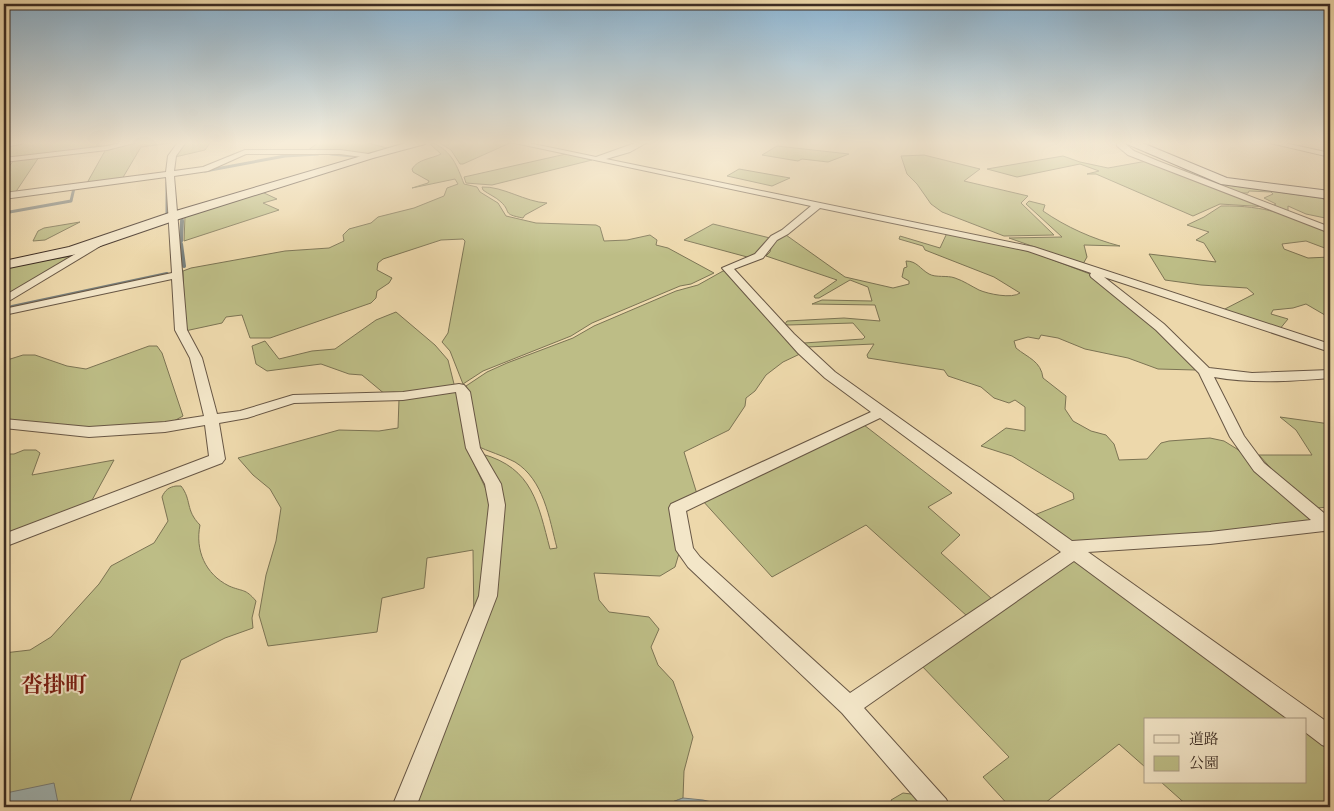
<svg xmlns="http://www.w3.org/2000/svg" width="1334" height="811" viewBox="0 0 1334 811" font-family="'Libre Bodoni','Noto Serif JP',serif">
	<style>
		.green { fill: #bdbd86; stroke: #7c7454 }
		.water { fill: #a0b6b6; stroke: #787f7b }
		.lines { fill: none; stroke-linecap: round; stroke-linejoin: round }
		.stream-far1 { stroke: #787f7b; stroke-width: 3 }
		.stream { stroke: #787f7b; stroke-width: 4 }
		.street-casing { stroke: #685745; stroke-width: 2 }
		.secondary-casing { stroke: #3c2c23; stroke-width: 2 }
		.street { fill: #f3e6c8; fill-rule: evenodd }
		.secondary { fill: #f3e6c8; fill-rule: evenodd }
		.labels { text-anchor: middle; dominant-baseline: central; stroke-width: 4; stroke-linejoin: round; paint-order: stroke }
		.near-quarter-label { font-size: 22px; font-weight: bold; fill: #7a1f14; stroke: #f3e6c8 }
	</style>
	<rect width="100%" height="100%" fill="#edd8ab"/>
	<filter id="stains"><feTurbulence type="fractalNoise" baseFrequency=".004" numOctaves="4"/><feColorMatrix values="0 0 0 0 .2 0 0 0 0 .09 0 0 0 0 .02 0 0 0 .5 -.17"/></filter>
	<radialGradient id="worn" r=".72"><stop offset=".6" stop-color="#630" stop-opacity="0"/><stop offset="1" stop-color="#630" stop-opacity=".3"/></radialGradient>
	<g class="green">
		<polygon points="21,142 98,142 96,147 4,159 4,146"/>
		<polygon points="139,142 178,142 141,147 122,179 87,183 106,149"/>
		<polygon points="184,142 215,142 210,143 205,150 175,157"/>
		<polygon points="319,142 365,142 387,148 366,154 307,151"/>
		<polygon points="438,142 507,142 510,143 463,164 460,164 451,150"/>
		<path d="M433,143C452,151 457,166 464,184L477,187L480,192L498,203L506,216L536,223L596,225L600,227L604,241L627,240L650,235L657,240L656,245L668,248L714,273L691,284L680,286L592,323L571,336L483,371L463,384L450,351L442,342L448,333L465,241L463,239L441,240L383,259L378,263L377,270L392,278L389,283L377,291L376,298L371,303L270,338H250L242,315L226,317L222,323L185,331L183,271L191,268L285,251L329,248L344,241L343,235L349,229L371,223L378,217L414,208L444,196L447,188L458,184L455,179L412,188L428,183L429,181L413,172L412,169C418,159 431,159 441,154L430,144Z"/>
		<polygon points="777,146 849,154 828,162 802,159 798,161 762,155"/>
		<polygon points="566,154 592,160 492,185 466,183 464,177"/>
		<polygon points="924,155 980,169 964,181 1028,196 1021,203 1054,235 1004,236 942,212 931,204 917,184 907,174 901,156"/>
		<polygon points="1063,156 1080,162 1108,168 1147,161 1268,207 1220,204 1193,216 1096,174 1087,174 1099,171 1080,164 1017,177 987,169"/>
		<polygon points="39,157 15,193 4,194 4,173 14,160"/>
		<polygon points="739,169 790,178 772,186 727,176"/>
		<polygon points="1178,170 1191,170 1227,185 1321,198 1330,202 1330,219 1306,214 1288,206 1288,213 1272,206 1276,204 1264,198 1273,194 1271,192 1249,191 1248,193 1235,193"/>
		<path d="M482,187C503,186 525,202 547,203L525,215L523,218C501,214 512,212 501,202C496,197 488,194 483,190Z"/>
		<polygon points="262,192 277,199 263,203 279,210 184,241 185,216"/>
		<path d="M1029,201L1045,205L1043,211C1066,227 1093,239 1120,246L1084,245L1087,257L1083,264L1009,238L1062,237L1026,204Z"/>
		<path d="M1221,206C1266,205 1290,216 1330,231V250L1306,241L1282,244L1284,249L1308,258L1330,257V318L1306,304L1293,308L1273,310L1271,314L1288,319L1279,330L1221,311L1254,294L1247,288L1201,285L1165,280L1149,254L1216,262L1204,243L1196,240L1209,232L1187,225L1204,217Z"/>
		<polygon points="80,222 45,240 33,241 38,231 44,228"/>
		<polygon points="713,224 770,238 761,253 751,258 684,240"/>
		<path d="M947,233L1032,252L1090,274L1156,329L1195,367V370L1158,369L1128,358L1085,349L1058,338L1041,335L1039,339L1028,337L1014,341L1016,348C1028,358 1041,361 1043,378L1066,396L1065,409L1073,421L1091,431L1106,435L1114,444L1119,460L1147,459L1161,443L1169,441L1210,438L1224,441L1237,449L1311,519L1309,523L1214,534L1070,542L1032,516L1074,499L1073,493L1012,456L981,446L1006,428L1025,431V407L1015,400L1009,403L994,398L981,387L948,376L944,370L868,358L867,355L874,344L807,347L804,343L863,339L865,337L853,323L788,325L785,324L787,321L844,318L880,321L875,305L812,304L822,300L872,301L868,287L850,280L819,298H815L814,296L837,280L766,256L770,252L772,243L786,235L845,277L893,288L909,284V281L902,277L904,268L907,267L906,261C917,261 920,269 929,274C936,278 947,275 955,278C964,281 971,286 979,290C988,294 1012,299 1020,293L994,277L925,250L923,246L899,239L900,236L940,248Z"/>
		<polygon points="77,255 12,293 4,299 4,273 6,267"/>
		<path d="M723,271H726L768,319L802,353L783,362L766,375L755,391L746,398L745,406L729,430L684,452L697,494L674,505L680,550L675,567L660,576L594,573L599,600L609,612L649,617L659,629L651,647L658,665L673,681L693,737L684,771L683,798L667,804L665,807H411L494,598L500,523L482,454C533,468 538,504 550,549L557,548C549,518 544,480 515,462C502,455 489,452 475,445L466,386L487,372L507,363L573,338L594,326L676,291L698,285Z"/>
		<polygon points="396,312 435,345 448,360 454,384 450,388 386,395 362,375 349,374 321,364 267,371 256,364 252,346 265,341 279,359 312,351 335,349 376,320"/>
		<polygon points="149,346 157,346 162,353 183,416 170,423 92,429 4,420 4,361 23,355 35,355 67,366 86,369"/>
		<polygon points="454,391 460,394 467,449 492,502 491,533 474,626 473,550 427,558 424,588 382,598 377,632 268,646 259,615 266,575 276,541 281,508 270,489 253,475 238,458 339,430 379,431 398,428 399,399"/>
		<polygon points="1280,417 1330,424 1330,507 1316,508 1284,483 1259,455 1312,455 1296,430"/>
		<polygon points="864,425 952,493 928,507 960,535 941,553 992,599 967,616 866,525 772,577 702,500"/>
		<polygon points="24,450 36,450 40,453 32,475 114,460 91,502 4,536 4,454 14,454"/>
		<path d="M176,486H181C192,500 185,510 200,525C195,550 205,574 229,586C243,592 245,588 256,601L252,618L253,628L225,638L181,660L128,807H57L58,803L6,793L4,797V653L30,650L51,637L99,584L111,566L154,543L168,521L162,497C165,490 169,487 176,486Z"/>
		<polygon points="1072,558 1300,720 1145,720 1145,767 1119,744 1040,807 1010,807 983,777 1009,757 920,664"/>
		<polygon points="1305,724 1330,742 1330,807 1189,807 1161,782 1305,782"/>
		<polygon points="903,793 919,795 930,807 894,807 891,800"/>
	</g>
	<g class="water">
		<polygon points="54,783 58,803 57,807 4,807 4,797 6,793"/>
		<polygon points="683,798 703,800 732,807 665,807 667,804"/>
	</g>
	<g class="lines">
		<g class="stream-far1">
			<polyline points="91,148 97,148 99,142"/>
			<polyline points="331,154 353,156"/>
			<polyline points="205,171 285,156 318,154"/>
			<polyline points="167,183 167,215"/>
			<polyline points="4,213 71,201 74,188 78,188"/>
			<polyline points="182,222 182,217"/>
		</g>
		<g class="stream">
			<polyline points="181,241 182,221"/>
			<polyline points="181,244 184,266"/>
			<polyline points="12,307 167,274"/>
		</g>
		<g class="street-casing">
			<g id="street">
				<polygon points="22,142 21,144 4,147 4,143"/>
				<polygon points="124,142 138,142 107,150 4,162 4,158 107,146"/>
				<polygon points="178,142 186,142 176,156 174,171 203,167 245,150 340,150 369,154 373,156 369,158 340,154 246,154 208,171 174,176 187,330 202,358 217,414 240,411 293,395 403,392 459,384 464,385 470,392 480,448 501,484 505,505 497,596 416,807 392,807 479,596 489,505 485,484 466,448 456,392 403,400 294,403 247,418 219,423 225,459 222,463 4,547 4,534 209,456 205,425 165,432 89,437 4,428 4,419 89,427 165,422 204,416 190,358 175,330 172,279 4,315 4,309 172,273 166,177 4,199 4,193 166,172 168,156"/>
				<path d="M510,142H524L596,157L638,142H648L630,152L606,159L1034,247L1330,344V352L1104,277L1164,324L1209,368L1252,373L1330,370V378C1292,381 1252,384 1214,377L1244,436L1264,463L1330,518V533L1324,531L1210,544L1088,552L1330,724V748L1322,745L1305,732V720H1289L1074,561L864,708L946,799L950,807H923L842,713L688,567L676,550L669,508L671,504L871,412L825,378L798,353L722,268L755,254L771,236L782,230L811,206ZM820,208L1028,251L1091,273L1090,275L1091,277L1156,330L1199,373L1230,437L1254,471L1311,520L1210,532L1072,541L835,372L794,334L734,269L763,258L777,240L788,234ZM880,418L1061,552L850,693L700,557L693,548L686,511Z"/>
				<polygon points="1117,142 1123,142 1134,151 1158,161 1330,227 1330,233 1128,155 1117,146"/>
				<polygon points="1266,142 1280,142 1330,153 1330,157"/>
				<polygon points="99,240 104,243 102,245 4,304 4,296"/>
			</g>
		</g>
		<g class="secondary-casing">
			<g id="secondary">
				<polygon points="409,142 426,142 425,144 373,158 179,219 77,254 4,269 4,261 69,247 169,213"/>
				<polygon points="1126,142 1140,142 1227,178 1330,191 1330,199 1221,184 1127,144"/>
			</g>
		</g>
		<use href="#street" class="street"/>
		<use href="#secondary" class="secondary"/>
	</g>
	<linearGradient id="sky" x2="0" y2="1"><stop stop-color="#8bb5d4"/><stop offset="0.56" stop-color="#f7edd9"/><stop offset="1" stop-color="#f7edd9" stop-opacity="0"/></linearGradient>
	<rect width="1334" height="255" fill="url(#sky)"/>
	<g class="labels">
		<g class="near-quarter-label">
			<text x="54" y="685">沓掛町</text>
		</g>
	</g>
	<rect width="1334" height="811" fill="none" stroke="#edd8ab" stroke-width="20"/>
	<rect x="5" y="5" width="1324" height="801" fill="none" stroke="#3c2c23" stroke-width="2.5"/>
	<rect x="10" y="10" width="1314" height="791" fill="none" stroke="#3c2c23"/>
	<rect x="1144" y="718" width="162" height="65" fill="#f3e6c8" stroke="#aa9c86"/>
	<rect x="1154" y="735" width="25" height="8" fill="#f3e6c8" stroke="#aa9c86"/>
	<text x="1189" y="744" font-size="15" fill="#3c2c23">道路</text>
	<rect x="1154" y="756" width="25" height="15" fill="#bdbd86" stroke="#aa9c86"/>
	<text x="1189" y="768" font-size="15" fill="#3c2c23">公園</text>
	<rect width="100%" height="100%" filter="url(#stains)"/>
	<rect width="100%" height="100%" fill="url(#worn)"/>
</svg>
